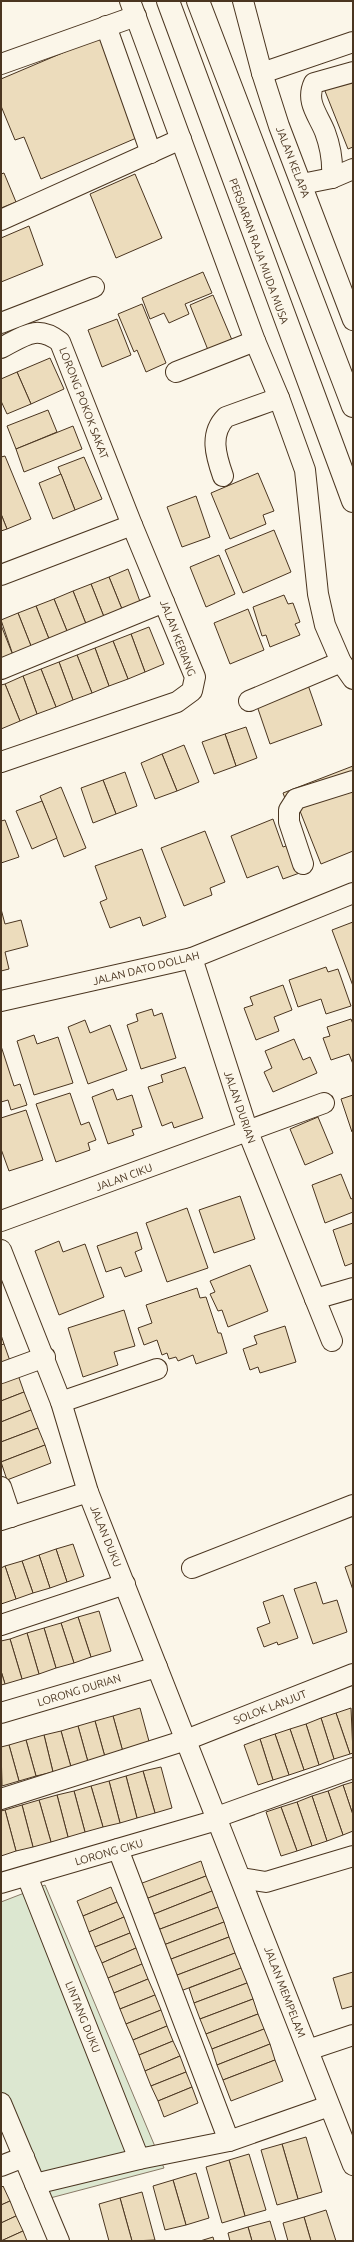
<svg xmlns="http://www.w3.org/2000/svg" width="354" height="2242" viewBox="0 0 354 2242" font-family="Ubuntu,sans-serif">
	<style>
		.green { fill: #dce7d0; stroke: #887966 }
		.building { fill: #ecdcbc; stroke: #4a3520 }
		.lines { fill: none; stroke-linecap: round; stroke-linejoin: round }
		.minor-casing { stroke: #4a3520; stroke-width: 22 }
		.highway-casing { stroke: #4a3520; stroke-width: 24 }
		.minor { stroke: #fbf6e9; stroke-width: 20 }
		.highway { stroke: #fbf6e9; stroke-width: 22 }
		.labels { text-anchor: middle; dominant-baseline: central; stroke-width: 3; stroke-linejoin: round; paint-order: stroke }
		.street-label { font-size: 11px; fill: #4a3520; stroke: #fbf6e9 }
	</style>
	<rect width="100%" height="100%" fill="#fbf6e9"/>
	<polygon class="green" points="45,1885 164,2168 35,2202 1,2125 1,1902"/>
	<g class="building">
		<polygon points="100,37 141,136 41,179 24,137 15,140 1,106 1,79"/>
		<polygon points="353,68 353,147 348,149 321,81"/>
		<polygon points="4,173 16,202 1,208 1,174"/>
		<polygon points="135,174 162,238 116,258 90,194"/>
		<polygon points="29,226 43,265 1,282 1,238"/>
		<polygon points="203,272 212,293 185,304 189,314 169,323 164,313 150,319 142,298"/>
		<polygon points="213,295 232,340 208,350 190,305"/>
		<polygon points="142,304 166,363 146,372 137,350 134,352 118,314"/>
		<polygon points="117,319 131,355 102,367 88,330"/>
		<polygon points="50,358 64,389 31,404 17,372"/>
		<polygon points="17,372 31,404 7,414 1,401 1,379"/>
		<polygon points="48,410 57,432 16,449 7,426"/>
		<polygon points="73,426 82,449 24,472 16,449"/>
		<polygon points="5,456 31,519 7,529 1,514 1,457"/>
		<polygon points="84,457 102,499 75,510 58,467"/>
		<polygon points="258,473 274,511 263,515 266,524 230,539 211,493"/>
		<polygon points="61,474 75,510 53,519 39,483"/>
		<polygon points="196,496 210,537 182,547 167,507"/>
		<polygon points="1,514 7,529 1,531"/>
		<polygon points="274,530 291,572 243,593 225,550"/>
		<polygon points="219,555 235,594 206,607 190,567"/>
		<polygon points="128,569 142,607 124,614 109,577"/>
		<polygon points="109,577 124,614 106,622 91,584"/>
		<polygon points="91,584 106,622 88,629 73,591"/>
		<polygon points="73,591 88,629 69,636 54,599"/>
		<polygon points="284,595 288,604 293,603 300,622 295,624 300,635 270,647 266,635 262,636 253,607"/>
		<polygon points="54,599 69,636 51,644 36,606"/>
		<polygon points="36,606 51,644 33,651 18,613"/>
		<polygon points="248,609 264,650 230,664 214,623"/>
		<polygon points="18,613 33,651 14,658 1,620"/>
		<polygon points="1,625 14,658 1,664"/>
		<polygon points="149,627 164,664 145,672 131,634"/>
		<polygon points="131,634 145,672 128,679 113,641"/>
		<polygon points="113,641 128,679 109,686 95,648"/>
		<polygon points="95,648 109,686 92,693 77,655"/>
		<polygon points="77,655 92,693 73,700 59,662"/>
		<polygon points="59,662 73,700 56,707 41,669"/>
		<polygon points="41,669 56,707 37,714 23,676"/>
		<polygon points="23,676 37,714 20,721 5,684"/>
		<polygon points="5,684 20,721 1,729 1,685"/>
		<polygon points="308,685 322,725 270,744 256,703"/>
		<polygon points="246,727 257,758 236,766 225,734"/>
		<polygon points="225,734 236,766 214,774 202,742"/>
		<polygon points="184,745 199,782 177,791 162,754"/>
		<polygon points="162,754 177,791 155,799 141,763"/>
		<polygon points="353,766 353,851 321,864 298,806 289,809 283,793"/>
		<polygon points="125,772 137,806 116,814 103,780"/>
		<polygon points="103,780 116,814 93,823 81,788"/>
		<polygon points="61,787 86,848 64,857 40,796"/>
		<polygon points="42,801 57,838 32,849 16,811"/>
		<polygon points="273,819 283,847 295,843 305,871 283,879 278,866 247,878 231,836"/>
		<polygon points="5,820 19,857 1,863 1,821"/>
		<polygon points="205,831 225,882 210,888 212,895 184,906 161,848"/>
		<polygon points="142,849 166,917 143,926 140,917 110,928 100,902 107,899 95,866"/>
		<polygon points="1,909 5,924 21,920 28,946 5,952 9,969 1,971"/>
		<polygon points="353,922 353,986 332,930"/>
		<polygon points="326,967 328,972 338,969 351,1006 326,1014 321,999 298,1007 289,980"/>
		<polygon points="283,985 292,1010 274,1017 279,1031 256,1040 244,1008 253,1005 250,997"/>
		<polygon points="152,1009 154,1016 162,1013 176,1058 141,1069 127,1025 138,1021 136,1014"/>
		<polygon points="351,1019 353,1024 353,1064 349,1054 331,1060 323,1038 330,1036 327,1027"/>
		<polygon points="85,1020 90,1033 110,1025 127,1070 88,1084 68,1027"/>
		<polygon points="34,1035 37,1044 58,1037 73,1083 34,1095 17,1041"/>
		<polygon points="294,1039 303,1060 310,1057 317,1073 273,1092 264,1072 272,1068 265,1051"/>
		<polygon points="1,1046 14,1086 20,1084 27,1105 11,1110 8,1100 1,1102"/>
		<polygon points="185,1067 203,1118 174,1128 172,1122 162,1126 148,1087 163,1082 161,1075"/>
		<polygon points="113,1089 117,1100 132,1095 142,1127 132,1130 134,1135 108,1144 92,1097"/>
		<polygon points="70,1093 81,1125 89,1122 96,1140 88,1143 90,1150 56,1162 36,1104"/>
		<polygon points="353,1095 353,1132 352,1132 341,1099"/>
		<polygon points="26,1110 43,1160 9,1171 1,1149 1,1118"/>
		<polygon points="318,1117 333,1153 305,1165 290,1129"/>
		<polygon points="341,1174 351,1199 353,1198 353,1212 325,1223 312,1185"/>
		<polygon points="240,1196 255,1239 214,1253 199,1210"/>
		<polygon points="187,1208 208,1268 167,1282 146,1223"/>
		<polygon points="353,1223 353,1263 345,1266 333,1230"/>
		<polygon points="137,1232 142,1249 135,1252 142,1271 125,1277 121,1267 106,1272 97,1246"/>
		<polygon points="59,1241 63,1252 85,1244 104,1297 59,1315 35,1251"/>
		<polygon points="250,1265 268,1311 228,1327 222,1310 218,1311 210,1294 215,1292 210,1281"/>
		<polygon points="197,1288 200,1298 206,1297 218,1333 221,1333 227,1353 196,1364 193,1355 178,1361 176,1357 169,1359 167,1353 162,1355 157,1340 144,1345 138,1328 152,1323 146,1305"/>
		<polygon points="124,1310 135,1346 114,1352 118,1365 83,1377 68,1328"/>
		<polygon points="285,1326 296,1362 260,1373 258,1367 250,1370 243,1349 257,1344 254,1336"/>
		<polygon points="1,1335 4,1344 1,1345"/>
		<polygon points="4,1344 10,1361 1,1364 1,1345"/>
		<polygon points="18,1375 24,1392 1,1401 1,1381"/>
		<polygon points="24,1392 31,1410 1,1422 1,1401"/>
		<polygon points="31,1410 38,1428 1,1442 1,1422"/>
		<polygon points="38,1428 45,1445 1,1462 1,1442"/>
		<polygon points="45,1445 51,1463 7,1480 1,1462"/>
		<polygon points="73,1544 84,1576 67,1582 56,1549"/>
		<polygon points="56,1549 67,1582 50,1588 39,1555"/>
		<polygon points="39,1555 50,1588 33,1593 22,1561"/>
		<polygon points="22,1561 33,1593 16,1599 5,1566"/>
		<polygon points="353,1564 353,1590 345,1567"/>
		<polygon points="5,1566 16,1599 1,1604 1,1568"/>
		<polygon points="316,1582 323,1604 337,1600 347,1632 313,1644 294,1589"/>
		<polygon points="283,1595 298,1638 278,1645 277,1642 264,1647 257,1628 270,1623 263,1602"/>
		<polygon points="99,1611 111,1651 91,1657 78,1617"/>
		<polygon points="78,1617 91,1657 74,1663 61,1623"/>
		<polygon points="61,1623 74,1663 56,1668 44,1628"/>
		<polygon points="44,1628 56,1668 39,1674 27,1633"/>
		<polygon points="27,1633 39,1674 22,1679 10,1639"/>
		<polygon points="10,1639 22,1679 5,1684 1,1671 1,1641"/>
		<polygon points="1,1671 5,1684 1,1685"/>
		<polygon points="140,1708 150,1745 123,1752 113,1716"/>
		<polygon points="351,1708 353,1753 350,1754 336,1713"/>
		<polygon points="336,1713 350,1754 334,1759 321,1718"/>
		<polygon points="113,1716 123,1752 105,1757 95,1721"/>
		<polygon points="321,1718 334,1759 319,1765 306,1724"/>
		<polygon points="95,1721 105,1757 88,1762 78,1726"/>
		<polygon points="306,1724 319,1765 304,1770 290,1729"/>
		<polygon points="78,1726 88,1762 71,1767 61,1731"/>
		<polygon points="290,1729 304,1770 289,1775 275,1734"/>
		<polygon points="61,1731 71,1767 53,1772 44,1735"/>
		<polygon points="275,1734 289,1775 273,1780 260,1739"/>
		<polygon points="44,1735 53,1772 36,1776 26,1740"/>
		<polygon points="260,1739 273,1780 258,1785 244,1745"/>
		<polygon points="26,1740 36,1776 19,1781 9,1745"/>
		<polygon points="9,1745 19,1781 2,1786 1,1747"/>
		<polygon points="161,1767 172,1808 155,1813 143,1771"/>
		<polygon points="143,1771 155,1813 137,1818 126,1776"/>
		<polygon points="126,1776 137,1818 120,1823 109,1781"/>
		<polygon points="109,1781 120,1823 103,1827 91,1786"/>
		<polygon points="353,1782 353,1815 343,1785"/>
		<polygon points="343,1785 353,1815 353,1831 343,1835 328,1791"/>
		<polygon points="91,1786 103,1827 85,1832 74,1791"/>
		<polygon points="74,1791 85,1832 68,1837 57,1795"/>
		<polygon points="328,1791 343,1835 327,1841 312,1796"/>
		<polygon points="57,1795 68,1837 51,1842 39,1800"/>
		<polygon points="312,1796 327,1841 312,1846 297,1802"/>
		<polygon points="39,1800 51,1842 33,1847 22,1805"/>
		<polygon points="297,1802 312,1846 297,1851 281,1807"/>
		<polygon points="22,1805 33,1847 16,1851 5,1810"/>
		<polygon points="281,1807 297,1851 281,1856 266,1812"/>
		<polygon points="5,1810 16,1851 1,1856 1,1811"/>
		<polygon points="201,1861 206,1876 143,1900 137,1885"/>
		<polygon points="206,1876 212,1891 149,1916 143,1900"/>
		<polygon points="111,1887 117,1902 83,1916 77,1901"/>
		<polygon points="212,1891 218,1907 155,1931 149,1916"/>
		<polygon points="117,1902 124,1917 89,1932 83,1916"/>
		<polygon points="218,1907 224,1922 161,1946 155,1931"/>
		<polygon points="124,1917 130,1933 95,1947 89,1932"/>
		<polygon points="224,1922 229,1937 166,1961 161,1946"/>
		<polygon points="130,1933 136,1948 102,1963 95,1947"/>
		<polygon points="229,1937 235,1953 172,1977 166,1961"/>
		<polygon points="136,1948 142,1964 108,1978 102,1963"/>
		<polygon points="235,1953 241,1968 178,1992 172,1977"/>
		<polygon points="142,1964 148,1979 114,1993 108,1978"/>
		<polygon points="241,1968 247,1983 194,2003 189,1988"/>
		<polygon points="353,1972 353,2006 342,2009 333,1978"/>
		<polygon points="148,1979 155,1995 120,2009 114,1993"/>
		<polygon points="247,1983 253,1999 200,2019 194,2003"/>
		<polygon points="155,1995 161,2010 126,2024 120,2009"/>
		<polygon points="253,1999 258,2014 206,2034 200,2019"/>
		<polygon points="161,2010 167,2026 133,2040 126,2024"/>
		<polygon points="258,2014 264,2029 212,2049 206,2034"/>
		<polygon points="167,2026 173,2041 139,2055 133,2040"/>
		<polygon points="264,2029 270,2044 217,2065 212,2049"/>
		<polygon points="173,2041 180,2056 145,2071 139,2055"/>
		<polygon points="270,2044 275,2060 223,2080 217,2065"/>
		<polygon points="180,2056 186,2072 151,2086 145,2071"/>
		<polygon points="275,2060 283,2081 231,2101 223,2080"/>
		<polygon points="186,2072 192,2087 158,2101 151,2086"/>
		<polygon points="192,2087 198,2103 164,2117 158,2101"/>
		<polygon points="306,2137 322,2192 298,2199 282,2144"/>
		<polygon points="282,2144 298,2199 277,2205 261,2150"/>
		<polygon points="249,2154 266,2210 245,2216 229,2160"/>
		<polygon points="229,2160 245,2216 222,2223 206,2167"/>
		<polygon points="196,2173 209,2218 186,2225 173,2180"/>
		<polygon points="173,2180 186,2225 165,2230 153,2186"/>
		<polygon points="3,2186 10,2201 1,2205 1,2188"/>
		<polygon points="142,2192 155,2240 132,2241 120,2198"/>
		<polygon points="120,2198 132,2241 109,2241 99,2204"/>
		<polygon points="10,2201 16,2216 1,2223 1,2205"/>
		<polygon points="326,2210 336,2241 311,2241 304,2217"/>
		<polygon points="16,2216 23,2231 1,2241 1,2223"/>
		<polygon points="304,2217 311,2241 288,2241 283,2223"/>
		<polygon points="270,2221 276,2241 252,2241 248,2227"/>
		<polygon points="248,2227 252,2241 230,2241 228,2233"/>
		<polygon points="23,2231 27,2241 1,2241"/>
		<polygon points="213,2237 214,2241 200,2241"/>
	</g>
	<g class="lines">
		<g class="minor-casing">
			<g id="minor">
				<polyline points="130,1 255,341 279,398 305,470 318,594 325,625 341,662 353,679"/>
				<polyline points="243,1 262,73 279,126 353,320"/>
				<polyline points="106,26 151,153"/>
				<polyline points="1,64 136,16"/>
				<polyline points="262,73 353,42"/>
				<polyline points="332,178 353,169"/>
				<path d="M302,184L332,178C333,162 331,148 325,132C319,116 305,102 314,83L353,72"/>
				<polyline points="1,220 181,139"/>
				<polyline points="1,323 94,287"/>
				<path d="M1,348C24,336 37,324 60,342L132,525L195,677L192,691L177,702L1,762"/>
				<polyline points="176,372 255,341"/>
				<path d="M223,476C216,456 209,434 226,417L279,398"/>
				<polyline points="1,575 132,525"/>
				<polyline points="1,669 164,602"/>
				<polyline points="249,701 341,662"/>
				<polyline points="303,864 289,822 289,810 296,799 353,781"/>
				<polyline points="192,958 248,1132 332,1341"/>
				<polyline points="1,1001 192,958 353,893"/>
				<polyline points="1,1221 324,1103"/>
				<polyline points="1,1250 61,1402 88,1492 353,2165"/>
				<polyline points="315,1299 353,1288"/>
				<polyline points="1,1373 45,1357"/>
				<polyline points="61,1402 157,1369"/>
				<polyline points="1,1487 11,1517"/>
				<polyline points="1,1520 88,1492"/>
				<polyline points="192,1568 353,1505"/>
				<polyline points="1,1625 125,1584"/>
				<polyline points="1,1713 157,1667"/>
				<polyline points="1,1799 186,1740 353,1674"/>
				<polyline points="217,1817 353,1768"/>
				<polyline points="118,1849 229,2141"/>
				<polyline points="27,1876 139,2159"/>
				<polyline points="241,1878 266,1882 353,1856"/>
				<polyline points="1,1883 217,1820"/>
				<polyline points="308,2050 353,2035"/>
				<polyline points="1,2103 59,2241"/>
				<polyline points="1,2166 24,2157"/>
				<polyline points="35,2184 139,2159 229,2141 329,2106"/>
			</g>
		</g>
		<g class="highway-casing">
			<g id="highway">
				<polyline points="168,1 353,501"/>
				<polyline points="198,1 353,406"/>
			</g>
		</g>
		<use href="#minor" class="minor"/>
		<use href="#highway" class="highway"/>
	</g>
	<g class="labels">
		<g class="street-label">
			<text transform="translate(293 162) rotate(69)">JALAN KELAPA</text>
			<text transform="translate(259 251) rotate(70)">PERSIARAN RAJA MUDA MUSA</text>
			<text transform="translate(84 403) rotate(69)">LORONG POKOK SAKAT</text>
			<text transform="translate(178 638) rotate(69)">JALAN KERIANG</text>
			<text transform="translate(146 968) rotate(-14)">JALAN DATO DOLLAH</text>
			<text transform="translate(240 1107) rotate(71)">JALAN DURIAN</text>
			<text transform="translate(124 1177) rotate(-20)">JALAN CIKU</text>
			<text transform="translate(106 1536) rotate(68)">JALAN DUKU</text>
			<text transform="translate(79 1690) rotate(-17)">LORONG DURIAN</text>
			<text transform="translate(270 1707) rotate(-21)">SOLOK LANJUT</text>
			<text transform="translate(109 1852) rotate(-16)">LORONG CIKU</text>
			<text transform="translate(285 1992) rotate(69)">JALAN MEMPELAM</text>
			<text transform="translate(83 2017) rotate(68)">LINTANG DUKU</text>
		</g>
	</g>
	<rect width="354" height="2242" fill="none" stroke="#4a3520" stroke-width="4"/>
</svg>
